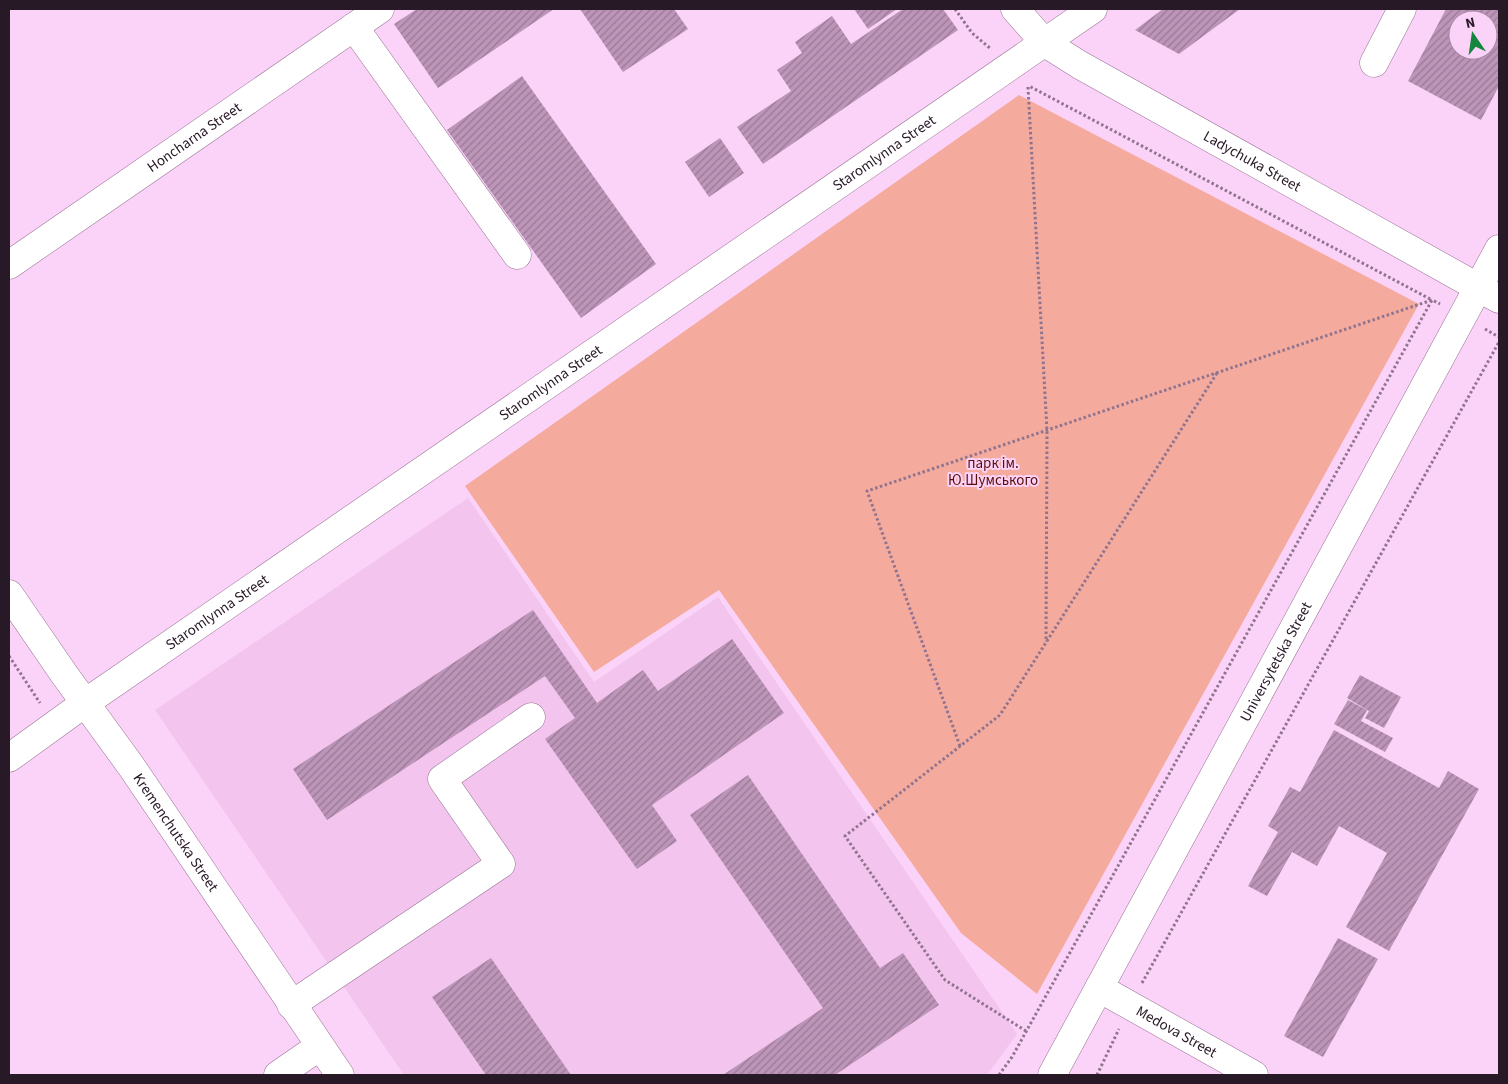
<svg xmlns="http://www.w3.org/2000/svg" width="1508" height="1084" viewBox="0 0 1508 1084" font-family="'Source Sans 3',sans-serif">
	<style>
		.built { fill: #f3c4ee }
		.park { fill: #f5aa9e }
		.building { fill: url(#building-hatch); fill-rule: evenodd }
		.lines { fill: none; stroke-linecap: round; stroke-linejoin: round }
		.minor-casing { stroke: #987395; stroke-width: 29 }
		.path { stroke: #90748e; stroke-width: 3; stroke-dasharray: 2.5 2.5; stroke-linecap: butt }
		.minor { stroke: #fff; stroke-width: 28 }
		.labels { text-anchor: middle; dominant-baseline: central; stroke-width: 4; stroke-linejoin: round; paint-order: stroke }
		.street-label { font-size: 15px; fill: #281927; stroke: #fcd3f8 }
		.park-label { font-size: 15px; fill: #5a0f09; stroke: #fcd3f8 }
	</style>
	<defs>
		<pattern id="building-hatch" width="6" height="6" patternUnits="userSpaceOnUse" patternTransform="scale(1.25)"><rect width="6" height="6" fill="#bc95b8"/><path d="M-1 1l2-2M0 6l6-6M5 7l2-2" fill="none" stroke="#997996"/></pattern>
	</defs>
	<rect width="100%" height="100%" fill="#fcd3f8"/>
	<polygon class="built" points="468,498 594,682 718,597 1017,1034 987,1075 404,1075 155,710"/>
	<polygon class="park" points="1019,95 1419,304 1037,994 961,933 719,590 594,672 465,486"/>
	<g class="building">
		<polygon points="417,9 554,9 438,88 394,24"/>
		<polygon points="580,9 674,9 688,29 623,72"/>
		<polygon points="854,9 897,9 868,29"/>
		<polygon points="903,9 943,9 958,30 763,164 737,127 791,91 777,70 802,53 795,42 832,16 851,44"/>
		<polygon points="1163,9 1240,9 1179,54 1135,30"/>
		<path d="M1446,9H1499V86L1481,120L1408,81ZM1458,20H1488V50H1458Z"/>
		<polygon points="522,76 656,264 581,318 447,130"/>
		<polygon points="720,138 744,173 709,197 685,162"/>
		<polygon points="533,610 597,703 643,670 658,691 732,639 784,713 652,805 677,841 637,869 545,739 575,718 545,676 327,820 293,769"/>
		<polygon points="1360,675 1401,697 1384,728 1365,718 1369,711 1347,698"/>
		<polygon points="1348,700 1367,710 1361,721 1393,738 1385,752 1334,724"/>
		<polygon points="1334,730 1439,788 1448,771 1479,789 1389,951 1346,927 1387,853 1339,826 1317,866 1292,852 1267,896 1248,886 1278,832 1268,826 1290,787 1300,792"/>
		<polygon points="748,775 880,968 903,953 939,1005 835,1075 723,1075 823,1008 690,815"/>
		<polygon points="1338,938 1378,959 1323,1057 1284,1036"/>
		<polygon points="491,958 571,1075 486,1075 432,997"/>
	</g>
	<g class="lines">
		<g class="minor-casing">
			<g id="minor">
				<path id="s1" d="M1015,9L1045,43L1080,65L1499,299"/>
				<polyline points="354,27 517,255"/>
				<polyline points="1374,63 1402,9"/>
				<path id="s2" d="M9,265L380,9"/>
				<path id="s3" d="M9,594L64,674L131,766L340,1075"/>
				<path id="s4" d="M9,758L85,703L1093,9"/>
				<path id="s5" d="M1099,988L1254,1075"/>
				<polyline points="291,1005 501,864 442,779 531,717"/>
				<polyline points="278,1075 320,1046"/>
				<path id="s6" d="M1052,1075L1499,249"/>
			</g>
		</g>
		<g class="path">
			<polyline points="955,9 972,33 991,49"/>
			<polyline points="1028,87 1047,431 1046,642"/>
			<polyline points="1485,329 1499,337"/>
			<polyline points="9,656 40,703"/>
			<polyline points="960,746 867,491 1432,300 1440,304"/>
			<polyline points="1142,983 1499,342"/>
			<polyline points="1026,1031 945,980 845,836 1000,715 1217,373"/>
			<polyline points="999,1075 1012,1057 1432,300 1029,86"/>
			<polyline points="1097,1075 1119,1029"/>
		</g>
		<use href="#minor" class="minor"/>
	</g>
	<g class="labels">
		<g class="street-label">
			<text stroke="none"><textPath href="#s2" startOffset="225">Honcharna Street</textPath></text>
			<text stroke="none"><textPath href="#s4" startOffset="1064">Staromlynna Street</textPath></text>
			<text stroke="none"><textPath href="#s1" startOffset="284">Ladychuka Street</textPath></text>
			<text stroke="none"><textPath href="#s4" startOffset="659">Staromlynna Street</textPath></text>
			<text stroke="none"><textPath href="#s4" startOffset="254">Staromlynna Street</textPath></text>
			<text stroke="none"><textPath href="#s6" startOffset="470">Universytetska Street</textPath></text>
			<text stroke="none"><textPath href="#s3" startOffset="291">Kremenchutska Street</textPath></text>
			<text stroke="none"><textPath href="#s5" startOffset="89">Medova Street</textPath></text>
		</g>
		<g class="park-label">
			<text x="993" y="463">парк ім.<tspan x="993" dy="17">Ю.Шумського</tspan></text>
		</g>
	</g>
	<rect width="1508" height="1084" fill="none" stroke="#281927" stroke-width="20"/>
	<g transform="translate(1473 35) rotate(347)"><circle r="24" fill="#fcd3f8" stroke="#a789a4"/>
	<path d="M0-4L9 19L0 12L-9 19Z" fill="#15863e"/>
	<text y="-8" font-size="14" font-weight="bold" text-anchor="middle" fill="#281927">N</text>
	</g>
</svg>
